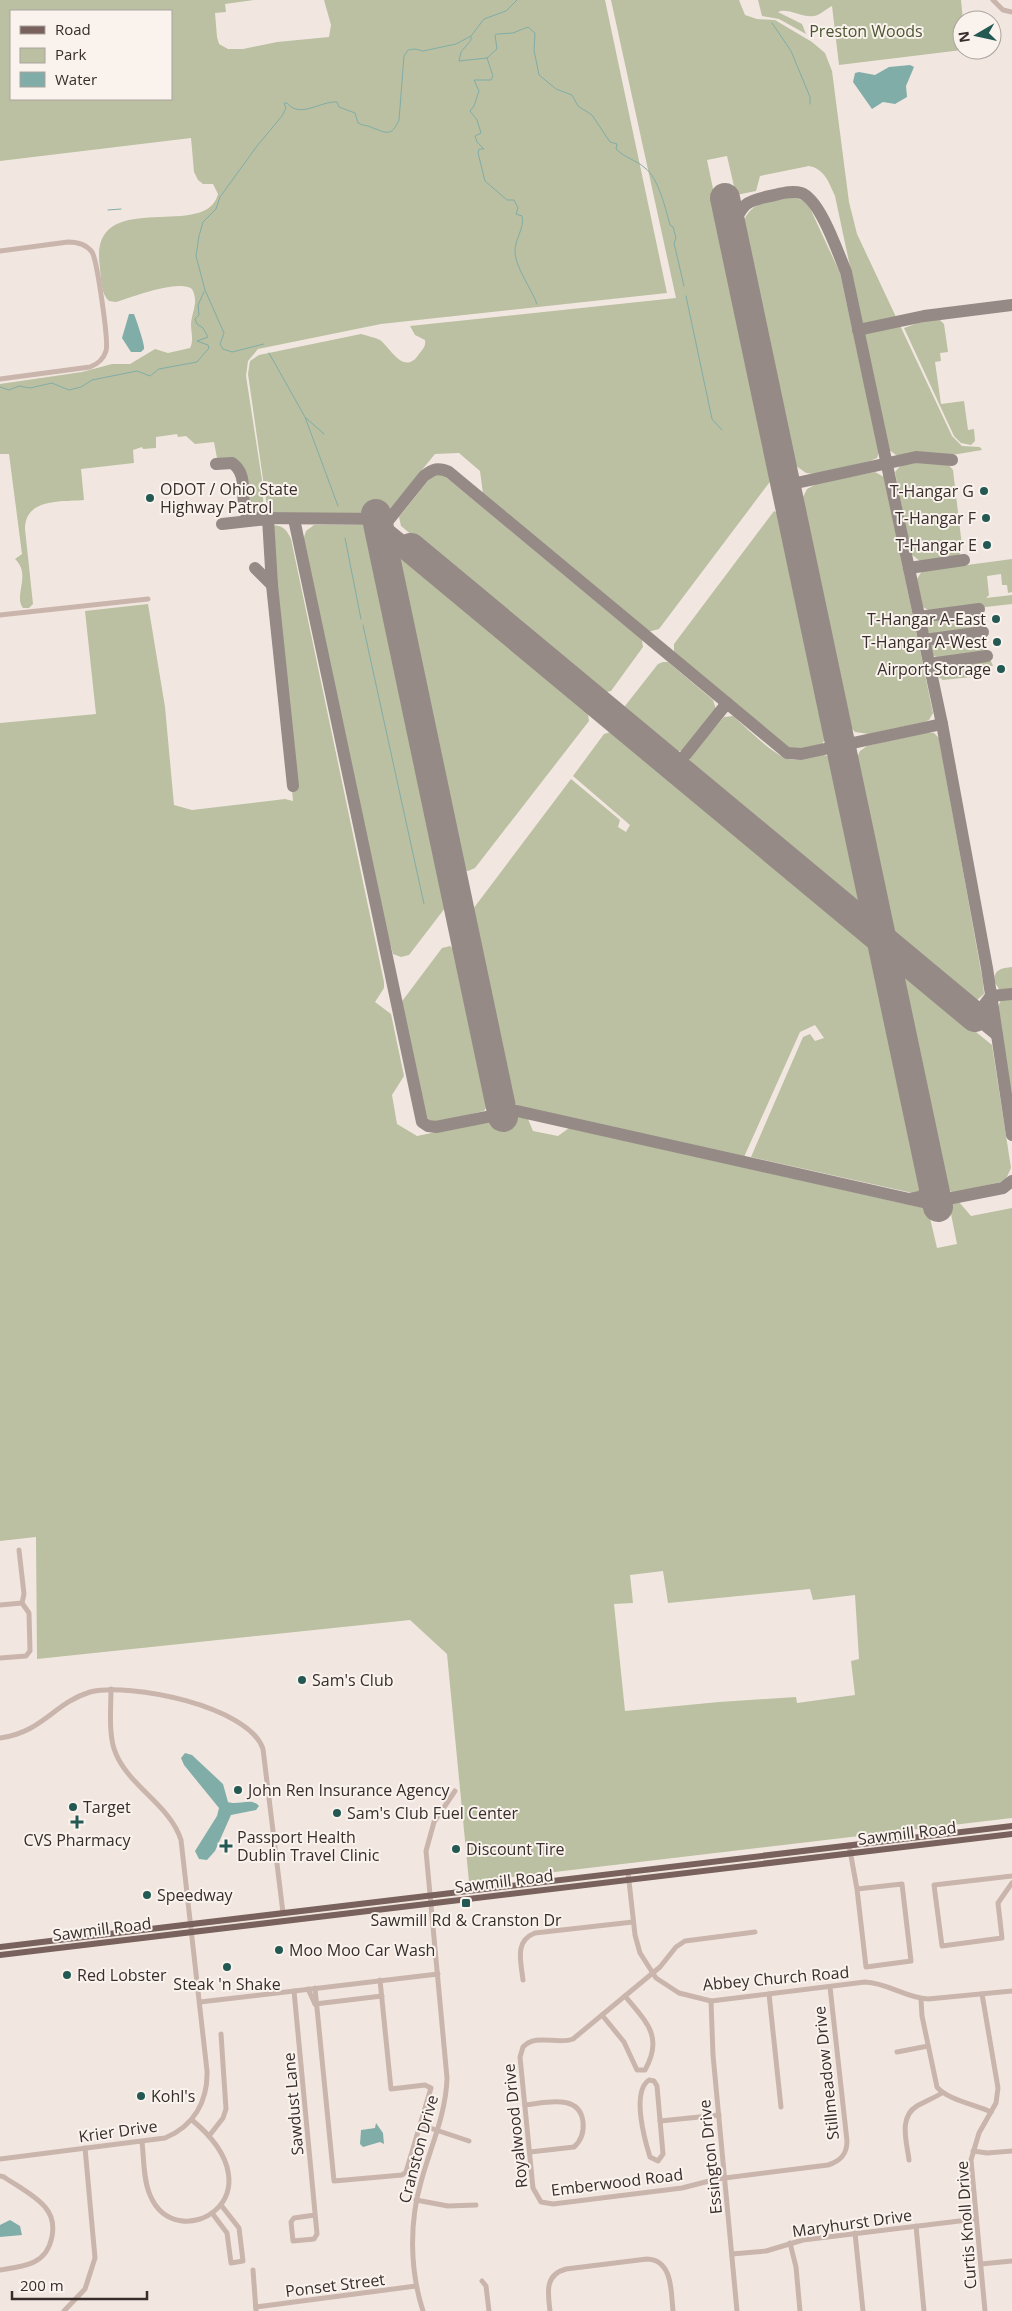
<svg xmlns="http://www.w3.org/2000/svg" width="1012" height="2311" viewBox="0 0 1012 2311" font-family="'Open Sans',sans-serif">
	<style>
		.green { fill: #bac0a1; fill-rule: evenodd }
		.water { fill: #81ada8 }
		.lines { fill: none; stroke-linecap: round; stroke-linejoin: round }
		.stream { stroke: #81ada8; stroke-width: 1 }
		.taxiway { stroke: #958a86; stroke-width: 12 }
		.runway { stroke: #958a86; stroke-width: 30 }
		.minor { stroke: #cab5ad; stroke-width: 5 }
		.major { stroke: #79625d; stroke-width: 6 }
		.poi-dot { fill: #235853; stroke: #f9f2ed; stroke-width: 2 }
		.labels { text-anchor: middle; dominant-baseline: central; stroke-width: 4; stroke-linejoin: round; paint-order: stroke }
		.park-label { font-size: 16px; fill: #4d5530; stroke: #f9f2ed }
		.poi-label { font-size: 16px; fill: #382d2b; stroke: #f9f2ed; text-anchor: start }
		.street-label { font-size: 16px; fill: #382d2b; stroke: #f9f2ed }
	</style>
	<rect width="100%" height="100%" fill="#f2e7e0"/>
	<g class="green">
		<path d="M0,0H254L225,4L226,12L215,13L217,37L219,44L228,49H243L277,42L329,37L331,25L324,0H605L667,293L381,324L258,349L248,361L246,376L262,480L264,514H256L251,510L243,466L236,460L217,458L214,442L195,444L186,436L178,437L177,434L156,437V448L143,449L142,447L133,450L134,463L81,469L84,500C61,502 25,498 25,529L33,604L29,608H23C13,595 32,575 15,559L22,554L9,454H0V384L82,372L112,364H130L155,349L168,353L190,348C194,340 191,333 191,324C192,311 199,302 192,289C178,279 133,297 116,302L109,301C101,294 101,279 100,268C87,183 206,243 218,194L213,184H203L198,180L194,172L191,138L0,161ZM171,11V99H11V11Z"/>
		<path d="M611,0H739L745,15L757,19L775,20L812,42L825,53L832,71L849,202L857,234L952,436L962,446L980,447L982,450L952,455L918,453L899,457L889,450L835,196C829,183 825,169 809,166L760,176L756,191L736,195L727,156L707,160L773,474L772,479L659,629L648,632L483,494L480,471L459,453L435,454L389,510C368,520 295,514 268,514L248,374L250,361L259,355L361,334C367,336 374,337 380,340C390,347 404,377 419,354C423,349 426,346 425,340L415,335L410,326L676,298Z"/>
		<path d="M758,0H961L963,20L962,50L839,65L832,6C826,9 820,15 814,16C802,18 787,7 778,12L802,24L806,34L779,19L762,16Z"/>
		<path d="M793,197L804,201L809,206L840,273L879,452L877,458L870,461L814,474L806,473L792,463L742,225C751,199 769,202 793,197Z"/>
		<polygon points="939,319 944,324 948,352 940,353 941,361 935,362 941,404 964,401 968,430 974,429 975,441 971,445 961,443 954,436 904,328 918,323"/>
		<polygon points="922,460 947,463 953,470 962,546 960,554 955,558 921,562 911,554 895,472 902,464"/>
		<polygon points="875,472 884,477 933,713 929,720 924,722 869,734 855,732 847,723 801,501 807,489 818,483"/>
		<polygon points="442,474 642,640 643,647 611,691 602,693 401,526 399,517 431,477"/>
		<polygon points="774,511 780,514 828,735 822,744 795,750 785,746 674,653 674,644"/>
		<path d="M270,525C282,525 286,528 291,539L384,982V988L375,1002L391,1014L404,1076L392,1095L397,1124L417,1136L513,1116L528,1119L533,1131L558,1136L569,1128L928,1209L937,1248L957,1244L949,1204L959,1202L971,1216L1012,1208V1818L469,1882L447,1654L410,1620L37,1659L36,1537L0,1541V723L96,714L85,611L148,604L165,707L174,805L192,810L285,799L293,801L268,530ZM663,1571L668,1603L810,1589L813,1600L855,1595L859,1659L851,1661L855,1695L797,1703L796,1697L719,1702L625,1711L614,1604L633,1603L630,1575Z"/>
		<polygon points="314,525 364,525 369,529 447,900 445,908 409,955 401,957 393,954 383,917 303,540 306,531"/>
		<polygon points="403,555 587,707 589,721 475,868 468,871 462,869 460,863 397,556"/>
		<polygon points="1012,559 1012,592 1008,593 1007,585 1002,585 1001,574 987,576 989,595 986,598 1012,595 1012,604 933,613 923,607 917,579 922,571"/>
		<polygon points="979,611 981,624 984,624 983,630 934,636 928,632 927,623 932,617"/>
		<polygon points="983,634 983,647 987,647 987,653 940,660 933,655 931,646 935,641"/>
		<polygon points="990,659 993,666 990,666 991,675 943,680 937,676 937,669 942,665"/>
		<polygon points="663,662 668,662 713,700 716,709 682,751 670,751 627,716 625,706 658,664"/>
		<path d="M733,716C747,728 772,754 788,759C803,764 819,749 833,758L864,904L857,906L690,767V757L724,717Z"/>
		<polygon points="614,731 872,945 924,1185 917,1194 751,1157 803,1037 810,1034 815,1041 824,1038 815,1025 800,1032 744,1157 518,1107 509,1096 472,917 473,909 571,779 620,820 618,827 626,832 630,825 573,776 604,734"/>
		<polygon points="925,732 934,733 939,738 983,982 984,994 977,1000 967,998 895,938 891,931 855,762 860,751 867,746"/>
		<polygon points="450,946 456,951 488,1105 484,1111 433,1123 424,1115 400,1004 442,948"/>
		<path d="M1012,967V990L999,989L994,981C994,969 1002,968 1012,967Z"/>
		<polygon points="907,976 992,1045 1011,1168 1005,1181 953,1193 945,1188 902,978"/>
		<polygon points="1012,997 1012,1107 998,1007 1001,1000"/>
	</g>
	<g class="water">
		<polygon points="910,65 914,67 906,86 907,97 895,104 883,102 872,109 853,82 855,73 859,72 875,75 889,67"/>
		<path d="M129,314H134C136,319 145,345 144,349L141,352H131L122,338Z"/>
		<path d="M185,1753L192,1755L223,1784L228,1802C238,1806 251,1797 259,1806L256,1810L231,1815L215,1851L207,1860L199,1859L195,1851L217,1816L219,1808L184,1765L181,1758Z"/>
		<polygon points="376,2123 383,2133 384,2144 380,2142 363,2147 360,2144 361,2130 375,2128"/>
		<polygon points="10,2220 20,2226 22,2235 0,2237 0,2225"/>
	</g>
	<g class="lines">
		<g class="stream">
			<polyline points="772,23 791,51 810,97 810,104"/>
			<path d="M471,37V40L461,52L459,61L487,58L497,49L495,35L497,34L513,33L528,27L535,33L534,50L539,75L556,89L572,95L578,106L592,115L610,142L617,144L616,149C625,158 636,160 645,168C658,177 666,210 670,225L673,227L676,238L674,243L684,286"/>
			<path d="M487,58L493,76L491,80H474L479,91L474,106L470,111L477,120L481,133L475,136L477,142L484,149H479L478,153L485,181L507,200H514L518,208L516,214L522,216C525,229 514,239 515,253C516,268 531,288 537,304"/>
			<polyline points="108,210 121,209"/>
			<polyline points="686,296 712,419 722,430"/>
			<path d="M264,344L232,352L223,349L220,344L224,333L205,290L196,256L199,236L203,222L216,209L220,197L257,146L282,116L286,108L284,103H287C300,119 320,101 337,102L339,107L355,113L358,123C363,126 368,125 373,128C387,133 391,137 399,120L404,56L408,50L415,49L423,51L456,44L471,36L484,19L506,11L517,0"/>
			<polyline points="269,353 305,417 338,506"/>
			<polyline points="0,387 9,390 19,386 30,388 52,383 69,390 81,387 92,380 137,371 150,376 159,369 197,362 209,348 208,345 197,341 208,337 203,328 197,324 195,319 199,315 198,305 204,292"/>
			<polyline points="306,418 324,434"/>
			<polyline points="345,538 361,619"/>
			<polyline points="363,625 424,904"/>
		</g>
		<g class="taxiway">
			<path d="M732,227C743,204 745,201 770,196C780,194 791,190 801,193C820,199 838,253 846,272L942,724L987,968L1012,1135"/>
			<polyline points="858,330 924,316 1012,305"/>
			<path d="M216,464L232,463C252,476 236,506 250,518L388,519"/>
			<polyline points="787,485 916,457 952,460"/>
			<polyline points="294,519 422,1122 428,1126 436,1127 517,1111 927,1203 1003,1188 1012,1181"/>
			<polyline points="379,522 411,548"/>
			<polyline points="222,524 268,519 272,585 293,786"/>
			<path d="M379,532L424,476C433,469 438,467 449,472L787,753L801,754L942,724"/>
			<polyline points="255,568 272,585"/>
			<polyline points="909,568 964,560"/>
			<polyline points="919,617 979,609"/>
			<polyline points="924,640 983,632"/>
			<polyline points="929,664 987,656"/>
			<polyline points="675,768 727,703"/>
			<polyline points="997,1035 975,1017 991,996 1012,994"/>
			<polyline points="910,1199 920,1197 934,1186"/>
		</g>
		<g class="runway">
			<polyline points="725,198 938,1207"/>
			<polyline points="376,514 503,1117"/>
			<polyline points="411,548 975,1017"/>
		</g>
		<g class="minor">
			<polyline points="993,0 1003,10 1012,12"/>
			<path d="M0,251L68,242C78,242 86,244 92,252C97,260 109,342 106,351C103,360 98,364 90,367L0,379"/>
			<polyline points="0,615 148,599"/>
			<polyline points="0,1605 22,1603"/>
			<polyline points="0,1658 26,1656 30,1651 29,1613 22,1603 24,1594 19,1550"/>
			<path d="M0,1738C43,1732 54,1703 90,1692C129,1682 249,1706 263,1749L283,1913"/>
			<polyline points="849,1845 857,1889 866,1967 911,1961 902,1884 857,1889"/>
			<path d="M628,1872L635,1935L640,1953L656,1978L679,1993L711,2001L865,1982C888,1983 906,1998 928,1999L1012,1991"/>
			<polyline points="1012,1876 934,1885 942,1946 1002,1938 998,1903 1012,1883"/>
			<path d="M755,1932L685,1941L676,1947L660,1967L573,2039C557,2045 536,2033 523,2047L520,2057L533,2188L541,2202L553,2204L682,2188L717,2179L828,2165C841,2161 847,2154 847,2141L830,1987"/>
			<path d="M523,1980C521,1962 514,1941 535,1933L633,1922"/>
			<polyline points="315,1988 334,2181 402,2175 406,2172 431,2088 425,2085 391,2089 380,1980"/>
			<polyline points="308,1989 315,2004"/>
			<polyline points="294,1991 317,2234 314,2239 293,2241 291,2222 294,2218 315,2215"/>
			<polyline points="769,1994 781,2107"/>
			<polyline points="982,1994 998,2088 996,2103 979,2133 971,2160 985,2311"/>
			<path d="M921,1999L922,2016L937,2087C946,2099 976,2105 991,2112"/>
			<polyline points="711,2001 713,2055 737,2311"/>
			<polyline points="200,2002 438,1974"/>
			<polyline points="315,2004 382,1996"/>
			<path d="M602,2015L624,2042L637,2070H645C664,2036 646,2022 625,1996"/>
			<polyline points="897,2052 928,2046"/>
			<path d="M649,2080L654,2081L657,2086L663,2154L658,2161L650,2157C645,2141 631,2092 649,2080Z"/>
			<path d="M525,2105C545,2103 580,2093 583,2122C584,2132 582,2140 574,2147L530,2152"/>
			<polyline points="660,2121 719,2115"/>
			<polyline points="421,2125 469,2141"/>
			<polyline points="209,2136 223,2118 226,2109 221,2034"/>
			<path d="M142,2142C144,2158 143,2179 150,2195C176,2258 285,2197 192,2120"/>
			<polyline points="973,2151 987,2153 1012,2151"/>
			<path d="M0,2159L165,2138C194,2126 208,2101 207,2071L181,1840C170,1805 130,1787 116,1754C108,1736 111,1709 111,1689"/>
			<path d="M909,2160C907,2143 898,2117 917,2106C926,2101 934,2098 942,2093"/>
			<path d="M0,2176L4,2177C17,2186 35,2195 45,2207C59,2223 53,2253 34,2262C24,2267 11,2268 0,2270"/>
			<polyline points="416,2200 448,2206 476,2205"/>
			<polyline points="212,2213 227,2233 231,2263 243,2261 239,2228 221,2205"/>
			<polyline points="916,2226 924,2311"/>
			<polyline points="855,2233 863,2311"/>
			<polyline points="790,2243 796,2267 800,2311"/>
			<polyline points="732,2254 766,2251 803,2240 976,2219"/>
			<polyline points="981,2264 1012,2261"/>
			<polyline points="253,2270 256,2311"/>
			<polyline points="482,2281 486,2286 489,2311"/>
			<polyline points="256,2307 416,2286"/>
			<polyline points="64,2311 85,2289 95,2258 85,2148"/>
			<path d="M423,2311C410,2271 409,2223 421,2182C430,2148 446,2115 447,2078L426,1851L434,1822L455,1791"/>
			<path d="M550,2311C548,2293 544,2275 566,2269L647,2259C673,2260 671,2292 673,2311"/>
		</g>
		<g class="major">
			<polyline points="0,1947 1012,1826"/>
			<polyline points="0,1955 1012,1834"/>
		</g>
	</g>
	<g class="poi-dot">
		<circle cx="984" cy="491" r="5"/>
		<circle cx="150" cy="498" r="5"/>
		<circle cx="986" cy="518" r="5"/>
		<circle cx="987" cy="545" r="5"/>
		<circle cx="996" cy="619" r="5"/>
		<circle cx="997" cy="642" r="5"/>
		<circle cx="1001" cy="669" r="5"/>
		<circle cx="302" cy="1680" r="5"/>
		<circle cx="238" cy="1790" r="5"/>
		<circle cx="73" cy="1807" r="5"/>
		<circle cx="337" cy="1813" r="5"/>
		<path d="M74.5 1814.5h5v5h5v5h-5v5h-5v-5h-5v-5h5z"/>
		<path d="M223.5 1838.5h5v5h5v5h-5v5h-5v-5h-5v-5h5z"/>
		<circle cx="456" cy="1849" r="5"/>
		<circle cx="147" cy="1895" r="5"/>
		<rect x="461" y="1898" width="10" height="10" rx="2.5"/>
		<circle cx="279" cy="1950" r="5"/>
		<circle cx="227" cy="1967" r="5"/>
		<circle cx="67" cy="1975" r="5"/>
		<circle cx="141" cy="2096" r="5"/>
	</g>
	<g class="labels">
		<g class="park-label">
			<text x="866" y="31">Preston Woods</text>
		</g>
		<g class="poi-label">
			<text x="160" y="489">ODOT / Ohio State<tspan x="160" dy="18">Highway Patrol</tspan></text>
			<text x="974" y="491" text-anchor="end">T-Hangar G</text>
			<text x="976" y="518" text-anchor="end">T-Hangar F</text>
			<text x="977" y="545" text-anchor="end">T-Hangar E</text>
			<text x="986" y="619" text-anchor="end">T-Hangar A-East</text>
			<text x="987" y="642" text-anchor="end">T-Hangar A-West</text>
			<text x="991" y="669" text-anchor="end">Airport Storage</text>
			<text x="312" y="1680">Sam's Club</text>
			<text x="248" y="1790">John Ren Insurance Agency</text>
			<text x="83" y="1807">Target</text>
			<text x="347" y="1813">Sam's Club Fuel Center</text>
			<text x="237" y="1837">Passport Health<tspan x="237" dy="18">Dublin Travel Clinic</tspan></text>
			<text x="77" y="1840" text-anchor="middle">CVS Pharmacy</text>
			<text x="466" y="1849">Discount Tire</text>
			<text x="157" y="1895">Speedway</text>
			<text x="466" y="1920" text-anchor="middle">Sawmill Rd &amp; Cranston Dr</text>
			<text x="289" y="1950">Moo Moo Car Wash</text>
			<text x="77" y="1975">Red Lobster</text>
			<text x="227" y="1984" text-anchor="middle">Steak 'n Shake</text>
			<text x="151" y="2096">Kohl's</text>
		</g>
		<g class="street-label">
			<text transform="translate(907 1833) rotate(-7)">Sawmill Road</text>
			<text transform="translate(504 1881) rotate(-7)">Sawmill Road</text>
			<text transform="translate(102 1929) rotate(-7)">Sawmill Road</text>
			<text transform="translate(776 1978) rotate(-5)">Abbey Church Road</text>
			<text transform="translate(826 2073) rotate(-96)">Stillmeadow Drive</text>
			<text transform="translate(293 2104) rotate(-95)">Sawdust Lane</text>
			<text transform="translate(515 2126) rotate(-96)">Royalwood Drive</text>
			<text transform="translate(118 2131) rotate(-8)">Krier Drive</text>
			<text transform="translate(418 2149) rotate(-75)">Cranston Drive</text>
			<text transform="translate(710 2157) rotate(-96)">Essington Drive</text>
			<text transform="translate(617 2182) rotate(-7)">Emberwood Road</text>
			<text transform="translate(852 2223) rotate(-8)">Maryhurst Drive</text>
			<text transform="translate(966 2225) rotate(-94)">Curtis Knoll Drive</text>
			<text transform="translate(335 2285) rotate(-7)">Ponset Street</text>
		</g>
	</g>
	<rect x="10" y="10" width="162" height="90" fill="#f9f2ed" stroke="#aca39f"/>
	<rect x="20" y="26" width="25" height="8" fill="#79625d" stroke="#aca39f"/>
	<text x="55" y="35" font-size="15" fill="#382d2b">Road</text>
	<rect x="20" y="48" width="25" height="15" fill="#bac0a1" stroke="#aca39f"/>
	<text x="55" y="60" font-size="15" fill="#382d2b">Park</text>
	<rect x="20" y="72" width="25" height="15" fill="#81ada8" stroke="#aca39f"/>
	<text x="55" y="85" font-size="15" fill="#382d2b">Water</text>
	<g transform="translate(977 35) rotate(261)"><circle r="24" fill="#f9f2ed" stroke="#aca39f"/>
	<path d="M0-4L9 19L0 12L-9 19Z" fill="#235853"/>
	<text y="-8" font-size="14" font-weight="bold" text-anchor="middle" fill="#382d2b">N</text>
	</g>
	<path d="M12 2291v8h135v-8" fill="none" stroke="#382d2b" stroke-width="2.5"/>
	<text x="20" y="2291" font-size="15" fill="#382d2b" stroke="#f9f2ed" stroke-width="4" paint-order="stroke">200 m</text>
</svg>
